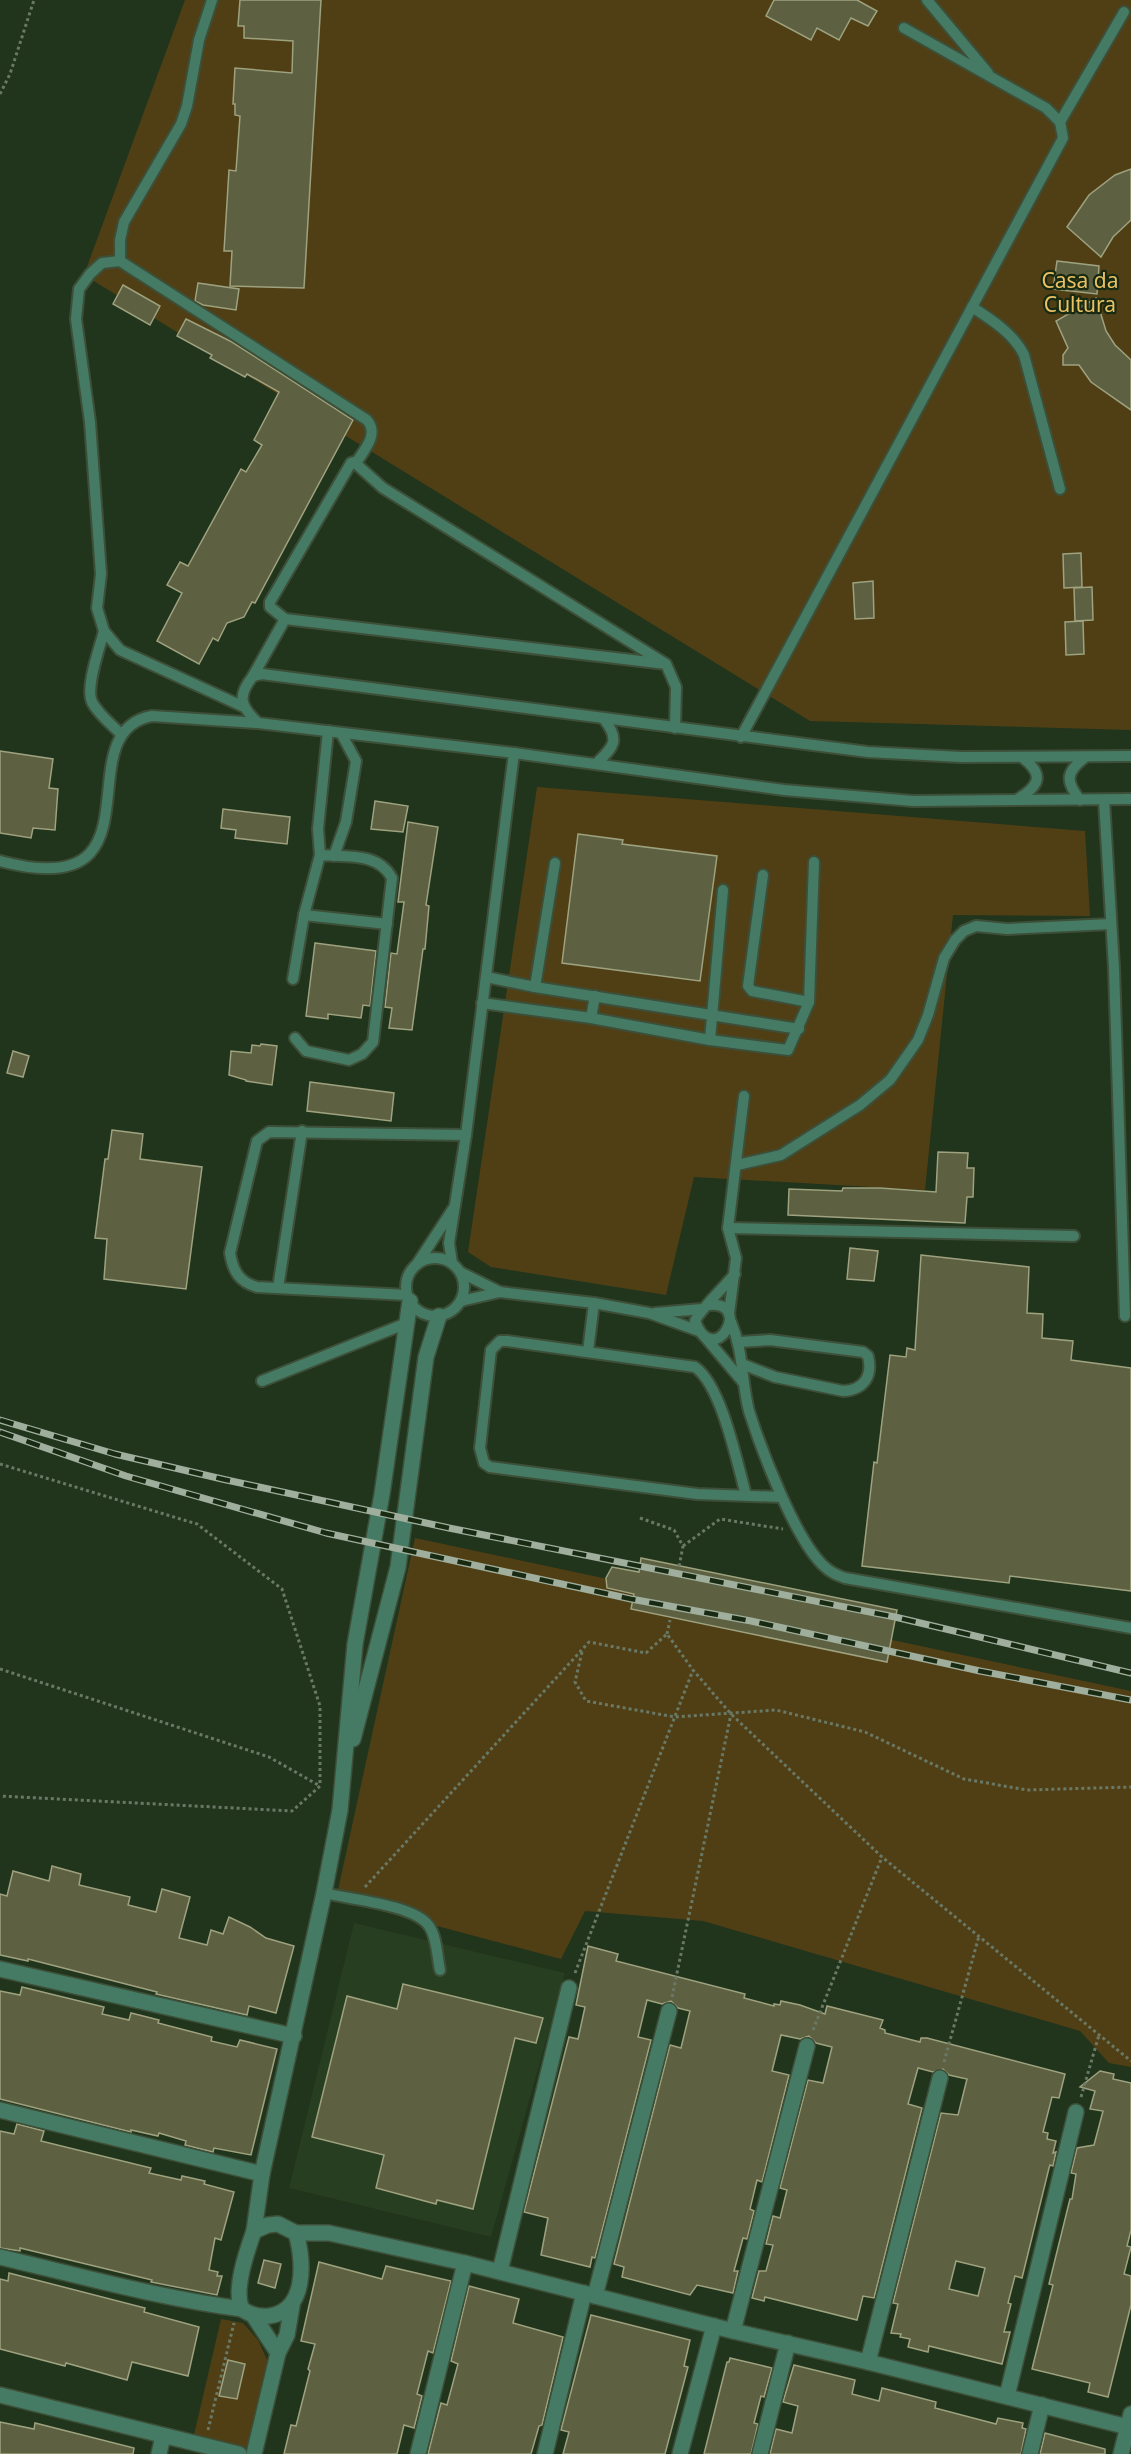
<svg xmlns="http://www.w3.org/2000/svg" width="1131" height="2454" viewBox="0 0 1131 2454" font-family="'Noto Sans',sans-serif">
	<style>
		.built { fill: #273e20 }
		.green { fill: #503f15 }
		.building { fill: #5d6041; stroke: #9ea27f; stroke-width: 1.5; fill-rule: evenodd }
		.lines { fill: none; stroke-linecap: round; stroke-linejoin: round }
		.service-casing { stroke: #3d4f38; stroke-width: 14 }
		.minor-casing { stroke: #3d4f38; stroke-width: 18 }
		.path { stroke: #697965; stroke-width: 3; stroke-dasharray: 3 3; stroke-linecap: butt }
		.service { stroke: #457b64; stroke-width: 10 }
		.minor { stroke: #457b64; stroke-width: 15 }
		.rail-casing { stroke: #a0af9d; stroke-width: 7 }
		.rail { stroke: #182a12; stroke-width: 4.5; stroke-dasharray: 14; stroke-linecap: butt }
		.labels { text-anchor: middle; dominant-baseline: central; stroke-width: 4.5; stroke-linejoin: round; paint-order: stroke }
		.park-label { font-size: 21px; fill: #eac163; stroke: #182a12 }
	</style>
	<rect width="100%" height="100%" fill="#21341c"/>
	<polygon class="built" points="354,1923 565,1973 491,2237 289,2188"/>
	<g class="green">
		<polygon points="185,0 1131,0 1131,730 810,721 84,275"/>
		<polygon points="537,787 1085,831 1090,916 953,915 925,1190 694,1177 666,1295 491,1267 468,1252"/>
		<polygon points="415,1538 1131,1691 1131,2067 1109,2063 1080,2031 703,1921 585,1911 561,1959 336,1899"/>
		<polygon points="221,2319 243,2323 258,2340 269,2364 247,2454 193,2439"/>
	</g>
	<g class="building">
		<polygon points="240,0 321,0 304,288 230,286 232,251 224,251 229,170 236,171 240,116 235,115 235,104 233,104 235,68 292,73 293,41 244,38 244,26 238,26"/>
		<polygon points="774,0 857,0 877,11 868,26 851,18 839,40 817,28 811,40 766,16"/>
		<polygon points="1131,169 1131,220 1113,237 1101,257 1067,227 1089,195 1115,175"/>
		<polygon points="1057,261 1099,266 1097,294 1053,289"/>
		<polygon points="198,283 239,289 236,310 203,305 195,301"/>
		<polygon points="123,285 160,306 150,325 113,304"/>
		<polygon points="1096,298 1106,331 1115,345 1131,360 1131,410 1091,382 1079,365 1063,365 1063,355 1068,348 1056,321"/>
		<polygon points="186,319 232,342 353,420 255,603 252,602 244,617 227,623 218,641 213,638 199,664 157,641 182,593 167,585 180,562 188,566 241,469 246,472 262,445 254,440 279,392 247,374 245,377 210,358 212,355 177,336"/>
		<polygon points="1081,553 1082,587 1064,588 1063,554"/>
		<polygon points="873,581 874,618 855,619 853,583"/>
		<polygon points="1092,587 1093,620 1075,621 1074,588"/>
		<polygon points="1083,621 1084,654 1066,655 1065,622"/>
		<polygon points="0,751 53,759 49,788 58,789 55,830 33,828 31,838 0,833"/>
		<polygon points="375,801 408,806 403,832 371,829"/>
		<polygon points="223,809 290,817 287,844 235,838 236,830 221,828"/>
		<polygon points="408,822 438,827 426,905 429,906 425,949 423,949 412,1030 389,1028 392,1008 385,1007 391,953 397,954 404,902 398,902"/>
		<polygon points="578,834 623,840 622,844 717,856 700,981 562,963"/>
		<polygon points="315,943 376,951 370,1006 363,1005 361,1018 328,1014 328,1019 306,1016"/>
		<polygon points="261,1044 277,1046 272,1085 246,1081 246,1080 229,1075 231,1051 251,1053 252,1045 260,1046"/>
		<polygon points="13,1051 29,1056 23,1077 7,1073"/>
		<polygon points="310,1082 394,1093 391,1121 307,1111"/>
		<polygon points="112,1130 143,1134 140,1159 202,1167 186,1289 104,1279 107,1239 95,1238 105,1159 108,1159"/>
		<polygon points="938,1152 968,1153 967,1168 974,1168 973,1197 967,1197 965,1223 788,1215 789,1189 842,1191 843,1188 880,1188 936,1192"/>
		<polygon points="850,1248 878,1251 874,1281 847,1279"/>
		<polygon points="921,1255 1029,1267 1027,1313 1043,1314 1042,1338 1073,1341 1071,1360 1131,1368 1131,1591 1010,1576 1009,1583 862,1566 874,1462 877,1463 890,1355 906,1357 907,1348 915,1350"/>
		<polygon points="641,1558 897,1610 887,1662 631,1609 634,1594 607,1588 606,1578 612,1567 639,1572"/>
		<polygon points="52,1866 81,1874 79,1885 130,1897 128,1905 156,1912 162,1889 190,1897 179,1938 207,1945 211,1930 223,1934 229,1917 250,1927 266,1938 294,1946 276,2013 249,2006 247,2015 156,1994 157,1992 28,1959 28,1961 0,1955 0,1894 7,1896 13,1871 49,1881"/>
		<path d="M588,1946L618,1954L616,1961L745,1994L744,1998L774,2006V2004L780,2005L781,2001L800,2005L825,2014L827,2006L883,2020L880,2028L885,2030V2033L920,2042L921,2038H927L1065,2074L1059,2098L1052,2097L1043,2132L1048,2133L1047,2139L1056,2141L1053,2153L1056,2152L1053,2166L1050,2165L1049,2168L1022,2278L1015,2276L1008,2303L1011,2304L1004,2332H1010L1002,2364L929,2346L928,2352L908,2347L910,2339L900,2337L901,2334L891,2333L898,2304L893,2303L941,2113L958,2115L967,2079L949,2075L943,2069L933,2072L918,2068L908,2104L922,2108L874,2298L863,2296L857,2320L765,2297L764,2301L752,2298L759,2271H766L773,2245L766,2244L773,2216L780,2218L787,2190L780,2188L808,2080L823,2083L832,2047L816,2043L809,2036L800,2039L781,2035L772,2071L789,2075L762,2182L757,2180L750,2209L754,2211L747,2239L743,2238L734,2271H738L733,2293L697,2285L690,2295L622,2277L624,2267L614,2264L670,2045L681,2048L690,2011L678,2008L671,2001L662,2004L647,2000L638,2037L651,2040L595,2258L592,2257L590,2267L541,2255L548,2218L524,2212L569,2037L578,2039L585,2007L576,2005ZM956,2261L985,2268L978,2296L949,2289Z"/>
		<polygon points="403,1984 543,2018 536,2043 515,2038 473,2209 437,2200 436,2204 376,2188 384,2155 312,2137 347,1996 397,2009"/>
		<polygon points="22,1987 104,2007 102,2014 129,2020 131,2013 159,2020 158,2023 212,2037 211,2041 237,2047 240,2040 277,2049 251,2155 214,2148 213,2152 185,2145 186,2141 159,2133 158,2136 131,2130 131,2132 0,2099 0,1991 20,1995"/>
		<polygon points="1100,2071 1114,2074 1113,2079 1131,2083 1131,2230 1127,2246 1131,2247 1124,2274 1131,2276 1131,2305 1108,2397 1088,2392 1090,2383 1032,2369 1053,2285 1049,2284 1070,2199 1072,2199 1076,2174 1071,2173 1077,2148 1094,2145 1103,2111 1090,2109 1095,2091 1080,2087"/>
		<polygon points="17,2124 44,2131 41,2141 151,2168 149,2173 181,2180 182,2176 205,2181 204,2184 234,2192 221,2240 215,2238 209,2270 218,2272 217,2276 222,2276 217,2295 151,2282 152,2280 20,2248 20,2251 0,2248 0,2131 14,2134"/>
		<polygon points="264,2260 281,2264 275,2288 258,2283"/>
		<polygon points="319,2262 382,2279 386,2266 451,2281 433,2353 428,2351 417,2394 422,2396 414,2428 404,2425 397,2454 284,2454 291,2425 296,2426 310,2371 308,2369 315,2344 301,2341"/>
		<polygon points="9,2273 145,2308 144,2312 199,2327 188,2376 132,2362 127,2380 66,2363 65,2366 0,2349 0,2279 8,2281"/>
		<polygon points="469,2286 519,2299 513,2323 563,2337 542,2425 539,2426 531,2454 428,2454 441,2403 447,2405 458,2364 451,2361"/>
		<polygon points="591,2315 690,2340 684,2366 688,2367 665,2454 563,2454 569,2432 561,2430"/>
		<polygon points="730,2358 772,2368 764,2397 761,2396 754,2423 758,2424 751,2454 704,2454 727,2362 729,2362"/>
		<polygon points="228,2360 245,2364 237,2399 219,2396"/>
		<polygon points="794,2365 855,2380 852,2394 879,2401 882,2388 936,2402 935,2408 996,2424 998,2418 1023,2423 1022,2428 1026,2429 1021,2454 770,2454 776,2429 792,2433 798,2406 783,2402"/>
		<polygon points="0,2422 34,2429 35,2423 134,2448 133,2454 0,2454"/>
		<polygon points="1045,2433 1105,2449 1105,2454 1040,2454"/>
	</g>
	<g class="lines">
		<g class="service-casing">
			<g id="service">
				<polyline points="927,0 988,73"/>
				<polyline points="1060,122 1124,12"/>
				<polyline points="120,261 120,240 124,222 181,124 187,106 199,40 212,0"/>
				<path d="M972,307C992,320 1014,334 1024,355L1060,489"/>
				<path d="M104,631C100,647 85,687 92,702C98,714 111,724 121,734"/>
				<polyline points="666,664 285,619 270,607 270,602 351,463 354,462 383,488 666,664 676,687 675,728"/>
				<polyline points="253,676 285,619"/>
				<path d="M244,707L120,650L104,631L97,608L101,574L90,422L76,319L79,289L90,274L102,263L120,261L367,420C379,434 365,449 356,463"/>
				<path d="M258,723C240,706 237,696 253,676L262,674L868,752L961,757L1131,756"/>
				<polyline points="741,737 1063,138 1060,122 1046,108 904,28"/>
				<path d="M596,764C613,747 621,741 604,719"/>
				<path d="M1018,799C1039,786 1045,775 1023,758"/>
				<path d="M1080,800C1066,782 1065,773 1084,758"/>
				<polyline points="1104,800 1114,968 1125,1316"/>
				<polyline points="320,855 318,829 328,731"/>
				<polyline points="334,856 346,822 356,761 341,733"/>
				<path d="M0,861C169,906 63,732 152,716L258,723L514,753L784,790L913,801L1131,799"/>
				<polyline points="763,875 748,986 752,991 809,1002"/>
				<polyline points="304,915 387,924"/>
				<polyline points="486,977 535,987 799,1029"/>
				<path d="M293,979L304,915L320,855C346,857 378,852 392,878L373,1042L362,1054L349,1060L306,1051L295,1038"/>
				<polyline points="535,987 555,863"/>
				<polyline points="482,1003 591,1018 710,1040 788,1050 809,1002 814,862"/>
				<polyline points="591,1018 595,996"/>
				<polyline points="710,1040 723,890"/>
				<polyline points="737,1165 781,1155 860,1105 890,1080 918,1040 928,1015 944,958 955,940 964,931 976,926 1007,929 1111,924"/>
				<polyline points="728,1228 1074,1236"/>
				<circle cx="435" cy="1287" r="29"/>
				<polyline points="452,1263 449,1243 466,1135 514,753"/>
				<polyline points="417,1264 453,1209"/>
				<polyline points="460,1272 500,1292"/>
				<polyline points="278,1288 302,1131"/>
				<path d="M407,1295L257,1287C239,1282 233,1271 230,1253L257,1141L269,1132L466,1135"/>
				<polyline points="461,1301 500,1292 594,1303 649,1313 699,1331"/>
				<path d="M708,1305C755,1300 714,1372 695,1321C699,1311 726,1285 735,1274"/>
				<polyline points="655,1313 702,1309"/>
				<polyline points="729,1314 736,1258 728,1228 744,1096"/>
				<path d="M731,1322C744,1353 741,1380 749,1411C761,1449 796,1542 825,1567C831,1573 837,1575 845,1578L1131,1628"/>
				<polyline points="705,1337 743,1382"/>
				<path d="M739,1342L770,1340L863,1352L868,1356C873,1376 864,1390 843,1391L775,1377L742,1364"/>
				<polyline points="588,1351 594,1303"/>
				<polyline points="262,1381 407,1323"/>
				<path d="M746,1495C737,1463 722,1386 695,1367L507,1341H500L491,1350L480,1448L484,1463L490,1467L697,1494L781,1497"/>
				<path d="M324,1893C349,1899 415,1905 429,1926C437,1937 437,1957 440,1970"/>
			</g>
		</g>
		<g class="minor-casing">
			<g id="minor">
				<polyline points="353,1739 398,1567 426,1357 439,1316"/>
				<polyline points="0,1969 294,2036"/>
				<polyline points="0,2110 262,2174"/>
				<path d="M278,2224L296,2233C304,2262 307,2311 269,2316C258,2317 250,2315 242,2309C233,2290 247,2251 254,2231L268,2225Z"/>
				<polyline points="254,2231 262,2174 324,1893 340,1810 355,1644 382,1494 410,1301"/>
				<polyline points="296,2233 329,2233 465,2263 733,2331 868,2362 1128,2427"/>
				<path d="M0,2257C80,2276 160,2298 242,2309"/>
				<polyline points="500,2271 569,1988"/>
				<polyline points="595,2296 669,2011"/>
				<polyline points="253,2315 278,2353"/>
				<polyline points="733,2331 807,2046"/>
				<polyline points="868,2362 940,2078"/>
				<polyline points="0,2395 239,2454"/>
				<polyline points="1007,2396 1076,2112"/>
				<polyline points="159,2454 163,2436"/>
				<polyline points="254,2454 278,2353 287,2335 292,2306"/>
				<polyline points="418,2454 465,2263"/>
				<polyline points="545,2454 584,2293"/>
				<polyline points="680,2454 714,2326"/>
				<polyline points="760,2454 788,2343"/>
				<polyline points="1030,2454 1042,2405"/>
				<polyline points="1121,2454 1131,2414"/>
			</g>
		</g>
		<g class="path">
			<polyline points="0,94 10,74 34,0"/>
			<polyline points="0,1464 197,1524 282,1589 320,1706 320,1786 292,1811 0,1796"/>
			<polyline points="640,1518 674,1530 683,1546 679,1567"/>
			<polyline points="683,1546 720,1519 783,1529"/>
			<polyline points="667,1634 670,1620"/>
			<polyline points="582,1652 575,1682 586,1701 675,1717 776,1710 865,1732 964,1779 1027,1790 1131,1787"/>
			<polyline points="0,1669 269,1757 320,1786"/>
			<polyline points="365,1887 589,1642 646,1653 667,1634 693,1670 731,1714 882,1857 1131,2061"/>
			<polyline points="575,1973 693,1670"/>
			<polyline points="672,1997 731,1714"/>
			<polyline points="813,2030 882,1857"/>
			<polyline points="944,2062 979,1936"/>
			<polyline points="1081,2097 1099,2035"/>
			<polyline points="208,2430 234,2323"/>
		</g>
		<use href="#service" class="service"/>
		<use href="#minor" class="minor"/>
		<g class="rail-casing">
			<g id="rail">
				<polyline points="0,1420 115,1454 222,1479 449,1528 895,1617 1131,1673"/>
				<polyline points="0,1432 126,1476 326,1533 631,1599 751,1621 980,1671 1131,1700"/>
			</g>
		</g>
		<use href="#rail" class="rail"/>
	</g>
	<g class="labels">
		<g class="park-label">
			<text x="1080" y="280">Casa da<tspan x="1080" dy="24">Cultura</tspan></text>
		</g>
	</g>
</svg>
